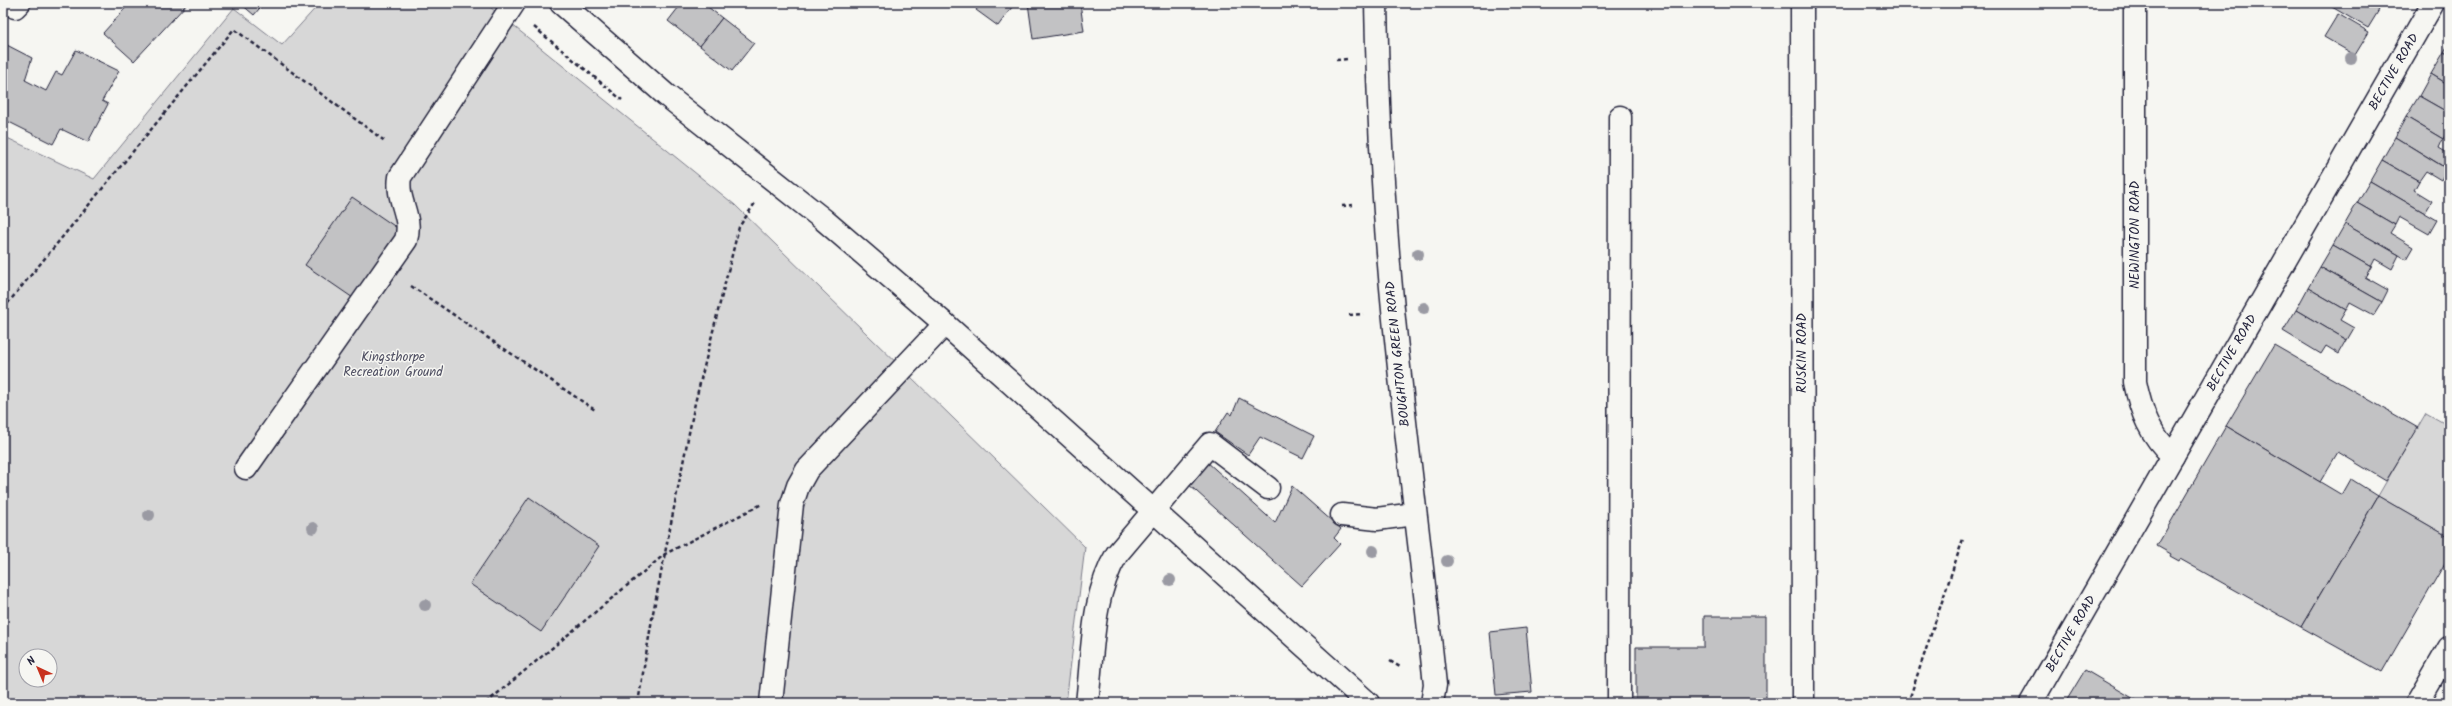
<svg xmlns="http://www.w3.org/2000/svg" width="2452" height="706" viewBox="0 0 2452 706" font-family="Kalam,sans-serif">
	<style>
		.built { fill: #e6e6e4 }
		.green { fill: #d7d7d7; stroke: #7c7c89; fill-rule: evenodd }
		.building { fill: #c2c2c4; stroke: #22223b }
		.lines { fill: none; stroke-linecap: round; stroke-linejoin: round }
		.minor-casing { stroke: #22223b; stroke-width: 25 }
		.highway-casing { stroke: #22223b; stroke-width: 25 }
		.path { stroke: #22223b; stroke-width: 2.5; stroke-dasharray: 4 3; stroke-linecap: butt }
		.minor { stroke: #f6f6f2; stroke-width: 22 }
		.highway { stroke: #f6f6f2; stroke-width: 22 }
		.tree { fill: #9a9aa3 }
		.labels { text-anchor: middle; dominant-baseline: central; stroke-width: 3; stroke-linejoin: round; paint-order: stroke }
		.street-label { font-size: 13px; fill: #22223b; stroke: #f6f6f2 }
		.park-label { font-size: 13px; fill: #4f4f62; stroke: #f6f6f2 }
	</style>
	<rect width="100%" height="100%" fill="#f6f6f2"/>
	<filter id="ink" filterUnits="userSpaceOnUse"><feTurbulence type="fractalNoise" baseFrequency=".025" numOctaves="2"/><feDisplacementMap in="SourceGraphic" scale="8" xChannelSelector="R" yChannelSelector="G"/><feConvolveMatrix kernelMatrix="1 2 1 2 8 2 1 2 1" color-interpolation-filters="sRGB"/></filter>
	<g filter="url(#ink)">
		<polygon class="built" points="1617,698 1617,703 1569,703"/>
		<g class="green">
			<path d="M320,3H485L735,205L1085,547L1066,703H3V136L94,179L234,8L282,45ZM26,656H50V680H26Z"/>
			<polygon points="2426,413 2449,426 2449,537 2378,496"/>
		</g>
		<g class="building">
			<polygon points="130,3 188,3 134,61 103,33"/>
			<polygon points="240,3 264,3 254,15"/>
			<polygon points="682,3 703,3 722,18 700,46 668,21"/>
			<polygon points="981,3 1015,3 998,26 976,10"/>
			<polygon points="1028,3 1080,3 1084,31 1033,39"/>
			<polygon points="2335,3 2367,3 2379,10 2368,28 2332,7"/>
			<polygon points="2338,14 2369,32 2355,55 2324,37"/>
			<polygon points="722,18 754,43 732,71 700,46"/>
			<polygon points="3,43 32,58 25,80 46,91 56,72 62,75 76,50 119,71 102,101 108,104 88,142 61,129 53,144 3,119"/>
			<polygon points="2449,43 2449,55 2444,52"/>
			<polygon points="2444,52 2449,55 2449,85 2431,74"/>
			<polygon points="2431,74 2449,85 2449,113 2419,96"/>
			<polygon points="2419,96 2449,113 2449,129 2443,139 2406,117"/>
			<polygon points="2406,117 2443,139 2439,148 2449,154 2449,170 2395,137"/>
			<polygon points="2395,137 2447,169 2441,180 2426,171 2419,181 2382,160"/>
			<polygon points="2382,160 2419,181 2414,190 2432,201 2425,213 2370,181"/>
			<polygon points="2370,181 2437,220 2429,234 2399,217 2395,225 2357,203"/>
			<polygon points="352,197 403,232 356,300 305,265"/>
			<polygon points="2357,203 2395,225 2390,233 2413,247 2406,259 2345,224"/>
			<polygon points="2345,224 2399,255 2392,269 2375,259 2371,267 2333,245"/>
			<polygon points="2333,245 2371,267 2365,277 2388,290 2382,302 2320,267"/>
			<polygon points="2320,267 2382,302 2374,315 2350,302 2346,310 2308,288"/>
			<polygon points="2308,288 2346,310 2340,320 2354,328 2347,340 2296,310"/>
			<polygon points="2296,310 2347,340 2339,354 2326,346 2321,354 2283,331"/>
			<polygon points="2274,345 2418,428 2386,481 2338,452 2320,482 2226,426"/>
			<polygon points="1239,398 1314,436 1303,458 1260,437 1248,455 1215,432 1228,412 1232,415"/>
			<polygon points="2226,426 2342,495 2351,479 2378,496 2301,627 2180,559 2179,561 2170,556 2171,554 2157,546"/>
			<polygon points="1206,461 1275,523 1292,486 1341,529 1334,538 1340,544 1302,586 1187,483"/>
			<polygon points="2378,496 2449,537 2449,556 2382,672 2301,627"/>
			<polygon points="529,497 599,546 541,632 470,584"/>
			<polygon points="1704,616 1766,616 1766,703 1636,703 1636,647 1704,647"/>
			<polygon points="1526,628 1532,692 1496,695 1490,632"/>
			<polygon points="2085,670 2141,703 2065,703"/>
		</g>
		<g class="lines">
			<g class="minor-casing">
				<g id="minor">
					<path d="M1376,3C1378,105 1383,207 1393,309C1405,434 1422,559 1435,685L1432,703"/>
					<polyline points="1802,3 1803,703"/>
					<path d="M2135,3V382C2141,412 2150,435 2173,456"/>
					<polyline points="15,7 19,3"/>
					<path d="M246,468L406,240C413,216 396,201 400,177L514,3"/>
					<polyline points="1342,515 1377,519 1415,514"/>
					<polyline points="771,703 792,504 798,486 807,470 945,324"/>
					<path d="M1087,703C1093,653 1091,597 1117,554L1210,444L1268,488"/>
					<polyline points="1619,703 1620,117"/>
					<polyline points="2031,703 2433,3"/>
					<polyline points="2417,703 2449,648"/>
				</g>
			</g>
			<g class="highway-casing">
				<polyline id="highway" points="561,3 666,95 824,220 945,324 1368,703"/>
			</g>
			<g class="path">
				<polyline points="534,27 622,100"/>
				<polyline points="1336,60 1348,59"/>
				<polyline points="1342,206 1354,205"/>
				<polyline points="411,286 595,410"/>
				<polyline points="3,309 234,29 386,142"/>
				<polyline points="1349,315 1363,314"/>
				<polyline points="1390,661 1400,667"/>
				<polyline points="486,703 665,554 762,504"/>
				<polyline points="638,703 653,613 695,403 739,227 755,203"/>
				<polyline points="1908,703 1963,539"/>
			</g>
			<use href="#minor" class="minor"/>
			<use href="#highway" class="highway"/>
		</g>
		<g class="tree">
			<circle cx="2351" cy="58" r="6"/>
			<circle cx="1418" cy="254" r="6"/>
			<circle cx="1424" cy="308" r="6"/>
			<circle cx="149" cy="515" r="6"/>
			<circle cx="313" cy="528" r="6"/>
			<circle cx="1373" cy="551" r="6"/>
			<circle cx="1447" cy="561" r="6"/>
			<circle cx="1170" cy="580" r="6"/>
			<circle cx="425" cy="605" r="6"/>
		</g>
	</g>
	<g class="labels">
		<g class="street-label">
			<text transform="translate(2394 72) rotate(-60)">BECTIVE ROAD</text>
			<text transform="translate(2135 235) rotate(-90)">NEWINGTON ROAD</text>
			<text transform="translate(1802 353) rotate(-90)">RUSKIN ROAD</text>
			<text transform="translate(2232 353) rotate(-60)">BECTIVE ROAD</text>
			<text transform="translate(1398 354) rotate(-96)">BOUGHTON GREEN ROAD</text>
			<text transform="translate(2071 634) rotate(-60)">BECTIVE ROAD</text>
		</g>
		<g class="park-label">
			<text x="393" y="357">Kingsthorpe<tspan x="393" dy="15">Recreation Ground</tspan></text>
		</g>
	</g>
	<rect width="2452" height="706" fill="none" stroke="#f6f6f2" stroke-width="16"/>
	<rect x="8" y="8" width="2436" height="690" fill="none" stroke="#22223b" stroke-width="1.5" filter="url(#ink)"/>
	<g transform="translate(38 668) rotate(316)"><circle r="19" fill="#f6f6f2" stroke="#a1a1a9"/>
	<path d="M0-3L7 15L0 10L-7 15Z" fill="#c8321e"/>
	<text y="-6" font-size="11" font-weight="bold" text-anchor="middle" fill="#22223b">N</text>
	</g>
</svg>
